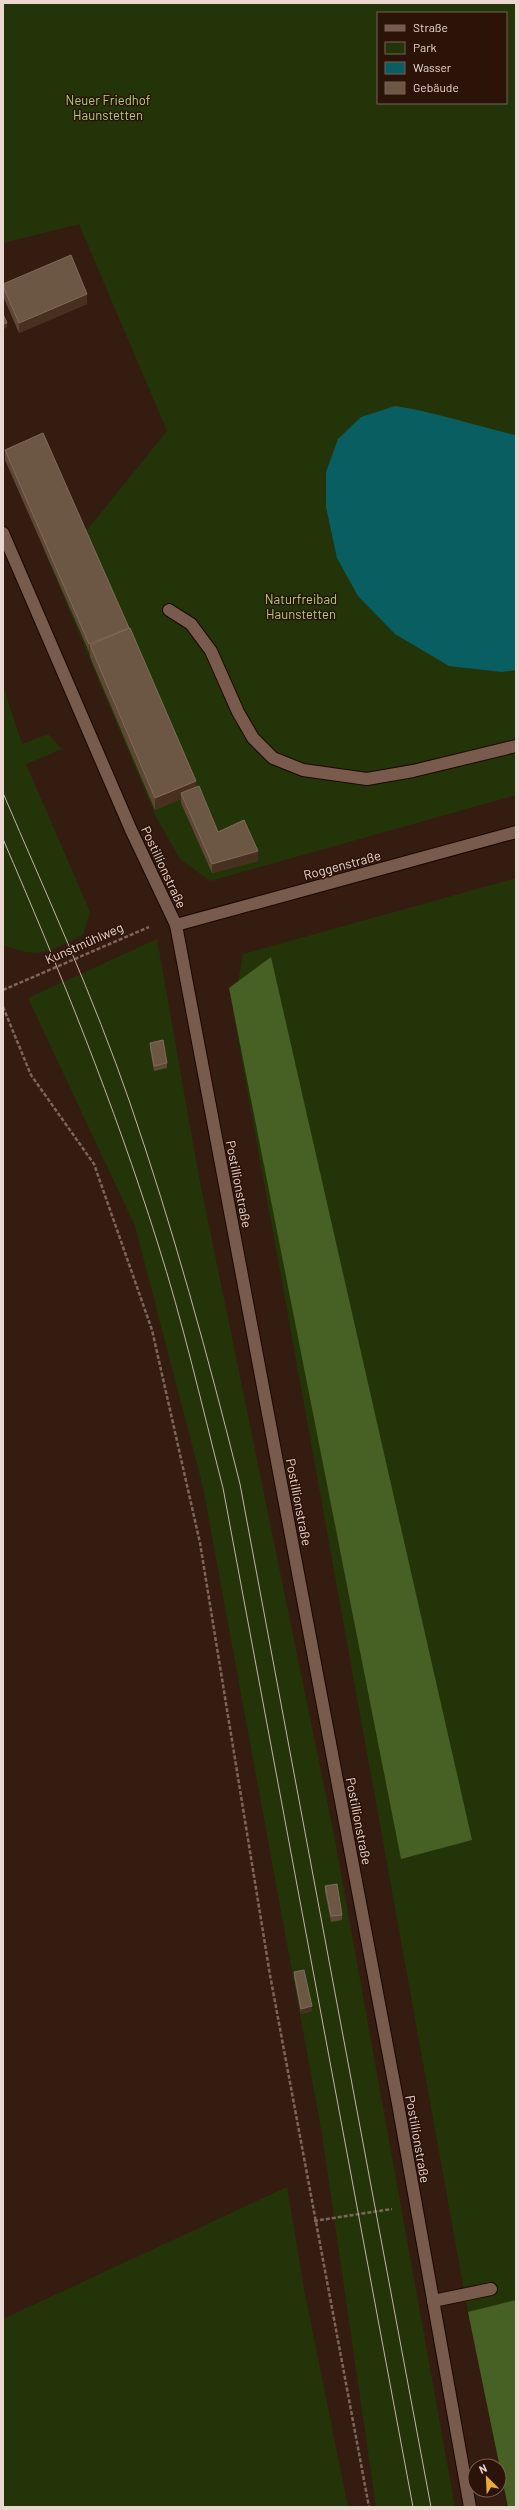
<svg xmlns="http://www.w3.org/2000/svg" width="519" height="2510" viewBox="0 0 519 2510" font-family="Barlow,sans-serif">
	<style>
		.green { fill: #233508; fill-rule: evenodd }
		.forest { fill: #476024 }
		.water { fill: #095e62 }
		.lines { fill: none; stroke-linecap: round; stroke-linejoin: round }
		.lane-casing { stroke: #1c0600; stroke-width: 14 }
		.street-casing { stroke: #1c0600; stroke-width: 14 }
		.path { stroke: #7c655c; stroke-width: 2.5; stroke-dasharray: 4 2; stroke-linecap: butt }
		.lane { stroke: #795b4e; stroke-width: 12 }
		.street { stroke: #795b4e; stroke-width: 12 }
		.tram { stroke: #c4b0a9; stroke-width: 1 }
		.wall { fill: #5e4835 }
		.shaded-wall { fill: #47301f }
		.building { fill: #6c5745; stroke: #806b5b }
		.labels { text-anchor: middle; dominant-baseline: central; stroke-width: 3; stroke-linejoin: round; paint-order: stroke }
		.park-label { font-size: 13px; fill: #aad17b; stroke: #2b1308 }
		.street-label { font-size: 13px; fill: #e9d7d0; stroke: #2b1308 }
	</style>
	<rect width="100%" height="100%" fill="#351c11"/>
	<g class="green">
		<path d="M3,3H516V795L210,881L180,859L155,815L44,550L84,534L167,431L79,224L3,243ZM378,13H506V103H378Z"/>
		<path d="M3,686L22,744L48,734L62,749L26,764L90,912L83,935C49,951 41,960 3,945Z"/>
		<polygon points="516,878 516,2507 508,2507 468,2312 233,1011 243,954"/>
		<polygon points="157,939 199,1177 334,1835 455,2507 376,2507 322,2134 203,1487 135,1226 28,998"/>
		<polygon points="287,2187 304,2289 348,2507 3,2507 3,2319"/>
	</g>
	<g class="forest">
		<polygon points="271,957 472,1840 401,1859 229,988"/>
		<polygon points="516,2300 516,2507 508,2507 468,2312"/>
	</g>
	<path class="water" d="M395,406C436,412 475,426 516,435V670L502,672L449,666L395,634L358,596L337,558L326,507V472L338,439L361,417Z"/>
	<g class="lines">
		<g class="lane-casing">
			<g id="lane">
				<polyline points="169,610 191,624 211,651 238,712 253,738 273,758 303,770 367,779 413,771 516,746"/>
				<polyline points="433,2301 491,2289"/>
			</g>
		</g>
		<g class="street-casing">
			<g id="street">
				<polyline points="3,533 131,830 176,925 398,2104 470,2507"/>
				<polyline points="176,925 516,832"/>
			</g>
		</g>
		<g class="path">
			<polyline points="3,990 149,927"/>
			<polyline points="3,1007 31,1075 94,1164 152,1330 200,1543 270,1975 369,2507"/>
			<polyline points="314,2221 392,2209"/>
		</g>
		<use href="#lane" class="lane"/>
		<use href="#street" class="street"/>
		<g class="tram">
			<path d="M3,793C47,896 94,998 130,1103C173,1228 208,1356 240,1484L431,2507"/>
			<path d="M3,839C60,971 114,1104 157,1241C183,1322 202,1406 223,1488L413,2507"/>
		</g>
	</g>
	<g class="wall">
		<polygon points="3,284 87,304 19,333 3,296"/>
		<polygon points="5,450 129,628 196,787 218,832 258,861 212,873 181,803 181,799 155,810 90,657 90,654 5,460"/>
		<polygon points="150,1043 167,1063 167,1068 154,1071 150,1048"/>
		<polygon points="325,1886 342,1915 342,1920 331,1922 325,1892"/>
		<polygon points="294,1972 312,2011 301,2014 294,1977"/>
	</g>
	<g class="shaded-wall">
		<polygon points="87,294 87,304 19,333 19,323"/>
		<polygon points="7,323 7,328 3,329 3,324"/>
		<polygon points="129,628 129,637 90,645 89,654 89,644"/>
		<polygon points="196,781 196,793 181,793 181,799 155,810 155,798"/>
		<polygon points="258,851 258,861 212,873 212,864"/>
		<polygon points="312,2006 312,2011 301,2014 301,2009"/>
	</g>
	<g class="building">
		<polygon points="71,255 87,294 19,323 3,286 3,284"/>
		<polygon points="3,314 7,323 3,324"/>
		<polygon points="43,433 129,628 89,644 5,450"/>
		<polygon points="130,628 196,781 155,798 90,645"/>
		<polygon points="199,786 218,832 244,820 258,851 212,864 181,793"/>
		<polygon points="163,1040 167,1063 154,1066 150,1043"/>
		<polygon points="337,1884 342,1915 331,1916 325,1886"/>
		<polygon points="304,1970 312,2006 301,2009 294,1972"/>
	</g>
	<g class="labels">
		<g class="park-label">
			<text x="108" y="100">Neuer Friedhof<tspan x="108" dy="15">Haunstetten</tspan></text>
			<text x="301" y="599">Naturfreibad<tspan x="301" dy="15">Haunstetten</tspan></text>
		</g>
		<g class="street-label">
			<text transform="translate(342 865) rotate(-15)">Roggenstraße</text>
			<text transform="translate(164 867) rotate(65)">Postillionstraße</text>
			<text transform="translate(84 943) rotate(-24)">Kunstmühlweg</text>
			<text transform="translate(239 1184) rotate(79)">Postillionstraße</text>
			<text transform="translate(299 1502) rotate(79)">Postillionstraße</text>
			<text transform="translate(359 1821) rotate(79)">Postillionstraße</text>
			<text transform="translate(418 2139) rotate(80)">Postillionstraße</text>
		</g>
	</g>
	<rect width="519" height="2510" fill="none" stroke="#e9d7d0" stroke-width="8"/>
	<rect x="377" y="12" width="130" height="92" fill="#2b1308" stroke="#776158"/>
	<rect x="385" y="25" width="20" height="6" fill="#795b4e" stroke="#776158"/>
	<text x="413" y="32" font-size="12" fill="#e9d7d0">Straße</text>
	<rect x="385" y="42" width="20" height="12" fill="#233508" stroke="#776158"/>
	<text x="413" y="52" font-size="12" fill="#e9d7d0">Park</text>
	<rect x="385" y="62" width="20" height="12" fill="#095e62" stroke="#776158"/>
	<text x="413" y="72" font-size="12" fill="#e9d7d0">Wasser</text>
	<rect x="385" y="82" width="20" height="12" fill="#6c5745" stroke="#776158"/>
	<text x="413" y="92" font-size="12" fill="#e9d7d0">Gebäude</text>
	<g transform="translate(487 2478) rotate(336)"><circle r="19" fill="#2b1308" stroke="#776158"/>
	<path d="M0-3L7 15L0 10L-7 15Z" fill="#e6ac36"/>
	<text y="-6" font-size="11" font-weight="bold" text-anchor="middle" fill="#e9d7d0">N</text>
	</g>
</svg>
